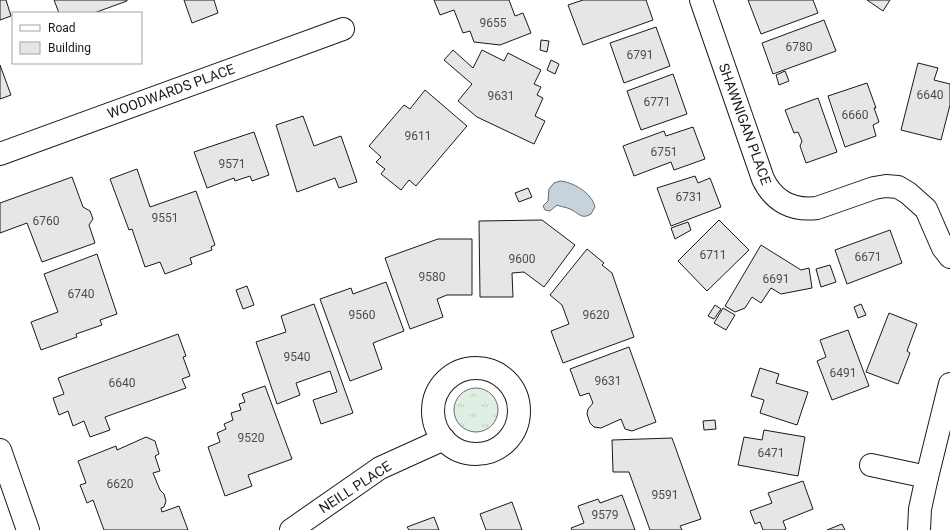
<svg xmlns="http://www.w3.org/2000/svg" width="950" height="530" viewBox="0 0 950 530" font-family="Roboto,sans-serif">
	<style>
		.grass { fill: url(#grass-tufts); stroke: #6a6a6a }
		.water { fill: #c6d2dc; stroke: #6a6a6a }
		.building { fill: #e6e6e6; stroke: #1a1a1a }
		.lines { fill: none; stroke-linecap: round; stroke-linejoin: round }
		.minor-casing { stroke: #1a1a1a; stroke-width: 24 }
		.minor { stroke: #fff; stroke-width: 22 }
		.labels { text-anchor: middle; dominant-baseline: central; stroke-width: 3; stroke-linejoin: round; paint-order: stroke }
		.number-label { font-size: 12px; fill: #4d4d4d }
		.street-label { font-size: 14px; fill: #1a1a1a; stroke: #fff }
	</style>
	<defs>
		<pattern id="grass-tufts" width="24" height="20" patternUnits="userSpaceOnUse"><rect width="24" height="20" fill="#e0efe3"/><path d="M3 7l-1-3M5 7V3M7 7l1-3M15 17l-1-3M17 17v-4M19 17l1-3" fill="none" stroke="#c0ccc2"/></pattern>
	</defs>
	<rect width="100%" height="100%" fill="#fff"/>
	<circle class="grass" cx="476" cy="410" r="22"/>
	<path class="water" d="M560,181C573,182 592,193 595,207L591,214C581,220 579,213 570,209C566,207 561,207 557,205L550,211L545,210L543,206L548,201L549,189L554,183Z"/>
	<g class="building">
		<polygon points="0,0 6,0 11,16 0,20"/>
		<polygon points="54,0 127,0 127,1 94,13 59,13"/>
		<polygon points="184,0 214,0 218,13 192,23"/>
		<polygon points="434,0 509,0 515,16 523,13 531,33 500,45 474,42 470,31 463,33 454,10 440,15"/>
		<polygon points="583,0 646,0 653,20 583,45 568,5"/>
		<polygon points="748,0 813,0 818,13 761,34"/>
		<polygon points="867,0 890,0 883,11"/>
		<polygon points="824,20 836,51 773,74 762,43"/>
		<polygon points="656,27 670,66 624,83 610,43"/>
		<polygon points="541,40 549,41 547,52 540,50"/>
		<polygon points="453,50 473,68 482,50 504,61 508,53 541,70 534,84 541,87 537,95 543,98 535,116 545,121 534,144 477,117 458,101 472,84 444,60"/>
		<polygon points="551,60 559,64 555,74 547,70"/>
		<polygon points="918,63 938,68 934,80 950,84 950,105 941,140 901,130"/>
		<polygon points="0,65 11,95 0,99"/>
		<polygon points="785,71 789,81 779,85 776,75"/>
		<polygon points="673,74 687,114 641,130 627,91"/>
		<polygon points="867,83 876,108 874,108 879,122 873,125 876,136 845,147 828,96"/>
		<polygon points="425,90 467,126 416,186 409,180 401,190 381,174 385,169 376,162 381,157 369,146 404,105 410,109"/>
		<polygon points="818,98 837,152 806,163 800,146 802,141 798,132 794,133 785,110"/>
		<polygon points="303,116 314,146 341,136 357,182 339,188 335,178 297,192 276,125"/>
		<polygon points="693,127 705,159 674,170 671,162 634,176 623,146 664,131 666,136"/>
		<polygon points="254,132 269,175 252,181 250,176 235,181 234,178 207,188 194,152"/>
		<polygon points="137,169 150,207 196,191 215,245 211,247 212,250 190,258 192,264 165,274 160,262 145,267 132,229 129,230 110,179"/>
		<polygon points="695,176 698,183 710,178 721,207 671,226 657,188"/>
		<polygon points="72,177 83,207 90,211 93,219 89,225 95,243 42,262 27,223 0,233 0,203"/>
		<polygon points="528,188 532,197 519,202 515,193"/>
		<polygon points="542,220 575,245 544,287 524,272 512,273 513,297 480,297 479,221"/>
		<polygon points="719,220 749,250 707,291 678,261"/>
		<polygon points="688,222 691,230 675,239 671,228"/>
		<polygon points="890,230 902,263 847,284 835,250"/>
		<polygon points="438,239 472,239 472,295 447,295 437,299 443,317 410,329 385,258"/>
		<polygon points="761,245 801,270 809,268 812,288 781,294 771,288 761,303 752,297 745,308 735,312 725,306"/>
		<polygon points="587,249 604,263 602,265 612,273 634,337 563,363 551,331 569,324 562,305 550,295"/>
		<polygon points="97,254 117,314 100,320 102,325 76,334 77,337 41,350 31,322 58,312 44,274"/>
		<polygon points="830,265 836,282 821,287 816,269"/>
		<polygon points="386,282 404,331 373,343 382,369 350,381 320,299 351,288 353,294"/>
		<polygon points="247,286 254,305 243,309 236,290"/>
		<polygon points="314,304 353,413 321,424 313,400 337,392 330,371 296,383 300,395 277,404 256,342 286,332 281,316"/>
		<polygon points="861,304 866,315 858,318 854,307"/>
		<polygon points="715,305 721,309 714,319 708,316"/>
		<polygon points="723,308 735,315 726,330 714,323"/>
		<polygon points="889,313 917,324 907,351 910,353 898,384 866,372"/>
		<polygon points="848,330 869,386 832,400 817,361 826,357 820,340"/>
		<polygon points="178,334 186,356 183,357 190,376 182,379 186,388 105,417 110,430 90,437 84,421 73,426 68,411 59,415 53,398 64,394 58,378"/>
		<polygon points="629,347 656,422 632,431 625,429 621,419 601,428 594,427 590,423 587,414 588,409 593,403 589,393 580,396 570,369"/>
		<polygon points="760,368 779,374 776,383 808,392 797,425 760,413 764,400 751,396"/>
		<polygon points="265,386 292,459 248,475 252,486 225,496 208,447 220,442 217,433 226,429 224,424 233,420 231,413 241,410 239,404 245,402 242,394"/>
		<polygon points="715,420 716,429 704,430 703,421"/>
		<polygon points="764,430 805,437 798,476 738,465 744,437 762,440"/>
		<polygon points="146,437 155,441 159,454 155,456 160,471 153,473 160,490 164,494 166,501 164,507 161,508 162,512 179,506 188,530 104,530 93,500 87,503 80,485 86,483 78,461 116,446 117,450"/>
		<polygon points="672,438 701,519 680,526 682,530 650,530 629,472 613,472 612,440"/>
		<polygon points="803,481 813,509 783,521 786,529 784,530 763,530 760,522 755,524 750,511 772,503 768,493"/>
		<polygon points="622,495 635,530 572,530 571,528 584,523 578,506 598,499 600,503"/>
		<polygon points="512,502 522,530 486,530 480,514"/>
		<polygon points="434,517 439,530 409,530 407,527"/>
		<polygon points="842,524 845,530 827,530"/>
	</g>
	<g class="lines">
		<g class="minor-casing">
			<g id="minor">
				<path d="M701,0L763,179C774,202 793,211 817,208L874,188L886,186L898,187L908,193L926,209L943,248L950,257"/>
				<polyline points="0,154 343,29"/>
				<circle cx="476" cy="411" r="43"/>
				<polyline points="0,450 28,530"/>
				<polyline points="871,465 927,477"/>
				<polyline points="291,530 380,468 444,439"/>
				<polyline points="919,530 920,509 927,477 950,384"/>
			</g>
		</g>
		<use href="#minor" class="minor"/>
	</g>
	<g class="labels">
		<g class="number-label">
			<text x="493" y="23">9655</text>
			<text x="799" y="47">6780</text>
			<text x="640" y="55">6791</text>
			<text x="930" y="95">6640</text>
			<text x="501" y="96">9631</text>
			<text x="657" y="102">6771</text>
			<text x="855" y="115">6660</text>
			<text x="418" y="136">9611</text>
			<text x="664" y="152">6751</text>
			<text x="232" y="164">9571</text>
			<text x="689" y="197">6731</text>
			<text x="165" y="218">9551</text>
			<text x="46" y="221">6760</text>
			<text x="713" y="255">6711</text>
			<text x="868" y="257">6671</text>
			<text x="522" y="259">9600</text>
			<text x="432" y="277">9580</text>
			<text x="776" y="279">6691</text>
			<text x="81" y="294">6740</text>
			<text x="362" y="315">9560</text>
			<text x="596" y="315">9620</text>
			<text x="297" y="357">9540</text>
			<text x="843" y="373">6491</text>
			<text x="608" y="381">9631</text>
			<text x="122" y="383">6640</text>
			<text x="251" y="438">9520</text>
			<text x="771" y="453">6471</text>
			<text x="120" y="484">6620</text>
			<text x="665" y="495">9591</text>
			<text x="605" y="515">9579</text>
		</g>
		<g class="street-label">
			<text transform="translate(171 91) rotate(-20)">WOODWARDS PLACE</text>
			<text transform="translate(745 124) rotate(70)">SHAWNIGAN PLACE</text>
			<text transform="translate(355 487) rotate(-33)">NEILL PLACE</text>
		</g>
	</g>
	<rect x="12" y="12" width="130" height="52" fill="#ffffff" stroke="#a3a3a3"/>
	<rect x="20" y="25" width="20" height="6" fill="#ffffff" stroke="#a3a3a3"/>
	<text x="48" y="32" font-size="12" fill="#1a1a1a">Road</text>
	<rect x="20" y="42" width="20" height="12" fill="#e6e6e6" stroke="#a3a3a3"/>
	<text x="48" y="52" font-size="12" fill="#1a1a1a">Building</text>
</svg>
